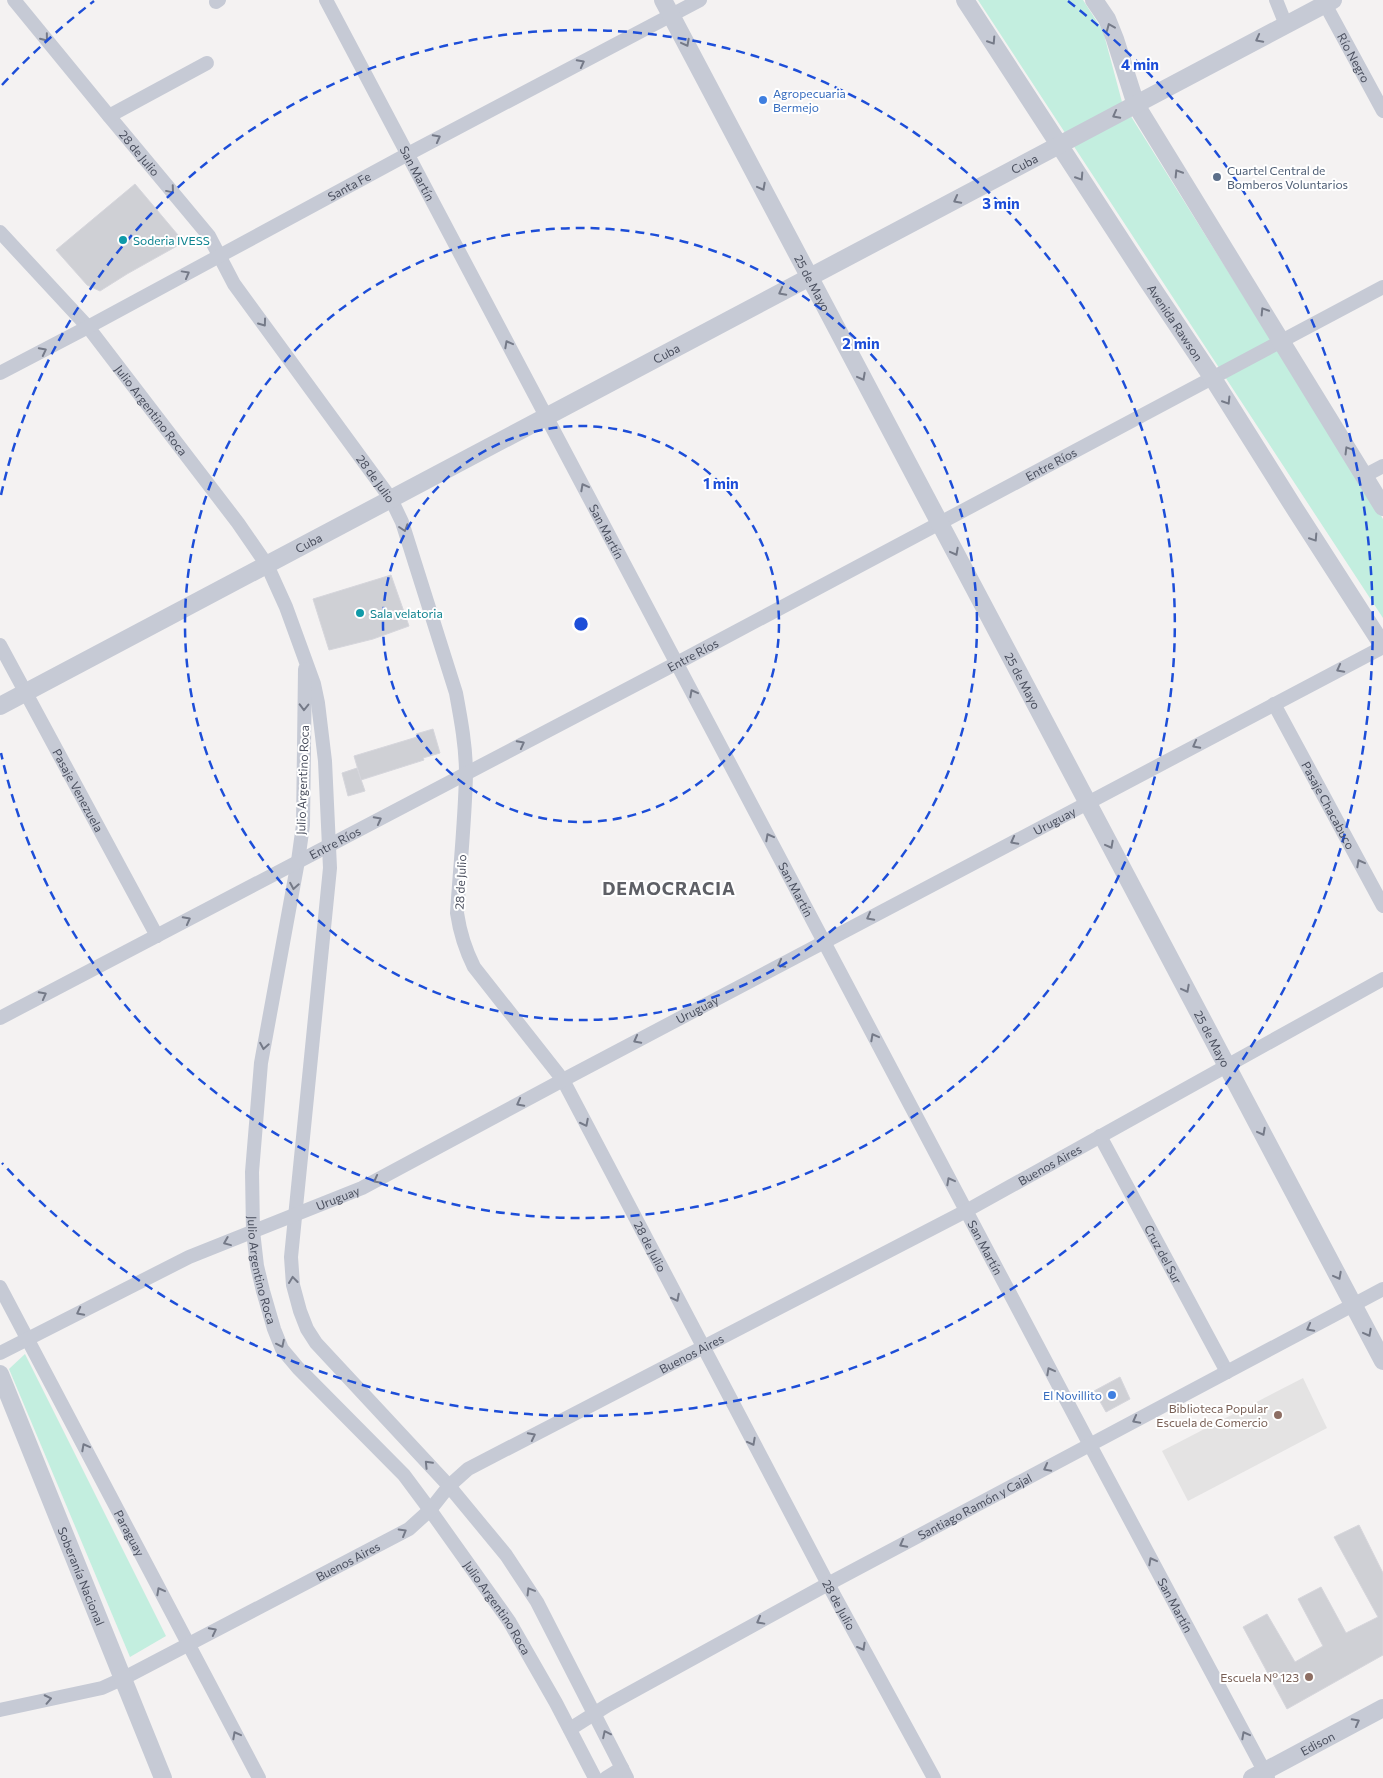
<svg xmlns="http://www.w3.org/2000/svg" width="1383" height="1778" viewBox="0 0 1383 1778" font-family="Commissioner,sans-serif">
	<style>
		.education { fill: #e4e3e3 }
		.green { fill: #c3eedf }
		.building { fill: #cfd0d5; stroke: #d6d6dc }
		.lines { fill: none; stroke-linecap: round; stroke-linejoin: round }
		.minor { stroke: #c6cad5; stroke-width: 14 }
		.tertiary { stroke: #c6cad5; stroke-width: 18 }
		.oneway { stroke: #757a88 }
		.ring { fill: none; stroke: #1d4ed8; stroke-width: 2.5; stroke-dasharray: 9 6 }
		.shop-dot { fill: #3f7fe0; stroke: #fff; stroke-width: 2 }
		.service-dot { fill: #5c6f8a; stroke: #fff; stroke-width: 2 }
		.culture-dot { fill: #0f9aa8; stroke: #fff; stroke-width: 2 }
		.education-dot { fill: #8d6e63; stroke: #fff; stroke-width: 2 }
		.labels { text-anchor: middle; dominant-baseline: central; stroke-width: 4; stroke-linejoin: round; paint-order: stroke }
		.street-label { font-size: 12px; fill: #4a4f5e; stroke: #fff }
		.shop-label { font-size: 12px; fill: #366cbe; stroke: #fff; text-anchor: start }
		.service-label { font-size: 12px; fill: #4e5e75; stroke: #fff; text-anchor: start }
		.culture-label { font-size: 12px; fill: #0d838f; stroke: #fff; text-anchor: start }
		.education-label { font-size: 12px; fill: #785e54; stroke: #fff; text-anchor: end }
		.district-label { font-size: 18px; font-weight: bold; letter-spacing: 1px; fill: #5e6066; stroke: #fff }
		.centre { fill: #1d4ed8; stroke: #fff; stroke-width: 2.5 }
		.ring-label { font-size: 15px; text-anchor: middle; font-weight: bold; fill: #1d4ed8; stroke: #fff; stroke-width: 4; stroke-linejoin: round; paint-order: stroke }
	</style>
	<rect width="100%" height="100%" fill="#f4f2f2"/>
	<polygon class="education" points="1303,1378 1327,1428 1188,1501 1162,1451"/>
	<g class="green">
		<polygon points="978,0 1083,0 1103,31 1122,102 1383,519 1383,618"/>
		<polygon points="25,1354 166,1636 130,1657 9,1369"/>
	</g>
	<g class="building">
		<polygon points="135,184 178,235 177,246 127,274 100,291 87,285 56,250"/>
		<polygon points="391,575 409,626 373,639 329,650 313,599"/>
		<polygon points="433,729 440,753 423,758 424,760 361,780 354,756 417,737 416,734"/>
		<polygon points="357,768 365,791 348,796 342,773"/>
		<polygon points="1120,1377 1130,1399 1106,1412 1094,1391"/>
		<polygon points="1359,1525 1383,1573 1383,1655 1287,1709 1243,1627 1267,1614 1295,1662 1323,1646 1298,1599 1321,1587 1346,1633 1378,1617 1334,1537"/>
	</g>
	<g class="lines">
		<g class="minor">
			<path id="s1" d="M14,0L109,116L209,236L234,284L391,499L402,522L456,693C461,720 466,747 466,774C465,820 460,867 457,913C460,933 465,949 474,967L563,1080L828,1584L934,1778"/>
			<path id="s2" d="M326,0L1090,1445L1268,1778"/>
			<polyline points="1276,0 1286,25"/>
			<polyline points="216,2 219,0"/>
			<path id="s3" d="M1325,4L1383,111"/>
			<polyline points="109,116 207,63"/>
			<path id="s4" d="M0,232L88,327L238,523L267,565L286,607L314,684L318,703L325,761L330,868L291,1257L293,1285L300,1311L307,1329L316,1343L449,1486L506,1555L537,1602L627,1778"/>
			<path id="s5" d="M0,373L88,327L408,154L700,0"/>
			<polyline points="1364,476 1383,466"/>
			<path id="s6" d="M0,645L157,936"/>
			<path id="s7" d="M305,669L303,825L298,861L261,1063L252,1172L253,1231L257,1266L263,1291L274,1329L282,1349L298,1368L404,1475L430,1510L509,1621L556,1703L595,1778"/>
			<path id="s8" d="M1274,704L1383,906"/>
			<path id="s9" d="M0,1018L677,663L1383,287"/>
			<path id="s10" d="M1100,1136L1227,1372"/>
			<path id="s11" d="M0,1287L259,1778"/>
			<path id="s12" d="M0,1353L189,1257L362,1188L563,1080L1383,647"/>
			<path id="s13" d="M0,1710L102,1688L124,1678L409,1529L430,1510L449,1486L468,1469L966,1211L1383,979"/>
			<path id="s14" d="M570,1729L608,1705L828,1584L1383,1289"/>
			<polyline points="606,1778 622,1768"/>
		</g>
		<g class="tertiary">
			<path id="s15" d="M663,0L1383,1361"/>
			<path id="s16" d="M965,0L1147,280L1212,377L1295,509L1383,646"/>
			<polyline points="1094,0 1107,19 1115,39 1136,105 1383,507"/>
			<path id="s17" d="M0,706L1333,0"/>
			<path id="s18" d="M0,1374L163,1778"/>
			<path id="s19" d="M1252,1778L1383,1708"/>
		</g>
	</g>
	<defs><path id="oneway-chevron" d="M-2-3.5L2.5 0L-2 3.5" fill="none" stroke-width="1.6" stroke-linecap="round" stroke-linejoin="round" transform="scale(1.25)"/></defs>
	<g class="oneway">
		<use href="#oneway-chevron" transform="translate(1110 27) rotate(-113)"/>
		<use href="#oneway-chevron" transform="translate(45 38) rotate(51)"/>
		<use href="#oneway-chevron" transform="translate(1259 39) rotate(152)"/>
		<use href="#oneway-chevron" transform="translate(992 41) rotate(57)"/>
		<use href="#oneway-chevron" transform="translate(686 43) rotate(62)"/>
		<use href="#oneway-chevron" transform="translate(581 63) rotate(-28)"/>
		<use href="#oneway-chevron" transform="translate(1116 115) rotate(152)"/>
		<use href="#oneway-chevron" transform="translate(437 138) rotate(-28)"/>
		<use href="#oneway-chevron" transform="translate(1178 173) rotate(-122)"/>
		<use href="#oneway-chevron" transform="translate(1080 177) rotate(57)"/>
		<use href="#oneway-chevron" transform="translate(762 187) rotate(62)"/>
		<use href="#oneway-chevron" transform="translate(171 190) rotate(50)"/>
		<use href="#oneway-chevron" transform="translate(957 200) rotate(152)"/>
		<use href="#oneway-chevron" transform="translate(186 274) rotate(-29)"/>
		<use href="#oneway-chevron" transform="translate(782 292) rotate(152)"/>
		<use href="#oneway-chevron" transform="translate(1264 311) rotate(-122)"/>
		<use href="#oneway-chevron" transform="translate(263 323) rotate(54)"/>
		<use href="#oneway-chevron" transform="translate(508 344) rotate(-118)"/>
		<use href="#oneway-chevron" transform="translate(43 351) rotate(-27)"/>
		<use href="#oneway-chevron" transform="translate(862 377) rotate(62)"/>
		<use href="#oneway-chevron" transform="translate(1227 401) rotate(58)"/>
		<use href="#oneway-chevron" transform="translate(1348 450) rotate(-121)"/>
		<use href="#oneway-chevron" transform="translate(584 487) rotate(-118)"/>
		<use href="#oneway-chevron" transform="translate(404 528) rotate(72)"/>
		<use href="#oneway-chevron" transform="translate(1314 538) rotate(57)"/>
		<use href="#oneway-chevron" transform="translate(955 552) rotate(62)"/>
		<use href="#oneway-chevron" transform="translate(1340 669) rotate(152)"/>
		<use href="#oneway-chevron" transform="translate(693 693) rotate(-118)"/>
		<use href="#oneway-chevron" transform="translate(304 707) rotate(91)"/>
		<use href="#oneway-chevron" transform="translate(521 744) rotate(-28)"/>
		<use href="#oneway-chevron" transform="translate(1196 745) rotate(152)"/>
		<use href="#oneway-chevron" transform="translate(378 820) rotate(-28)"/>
		<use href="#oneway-chevron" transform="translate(769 837) rotate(-118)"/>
		<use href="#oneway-chevron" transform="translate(1014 841) rotate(152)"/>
		<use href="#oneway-chevron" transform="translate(1110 845) rotate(62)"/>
		<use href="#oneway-chevron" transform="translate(1360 863) rotate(-118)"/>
		<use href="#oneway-chevron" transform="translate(294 886) rotate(100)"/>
		<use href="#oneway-chevron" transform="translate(870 917) rotate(152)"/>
		<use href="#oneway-chevron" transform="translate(187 920) rotate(-28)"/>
		<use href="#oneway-chevron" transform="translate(781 964) rotate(152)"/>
		<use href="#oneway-chevron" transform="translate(1186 989) rotate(62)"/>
		<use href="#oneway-chevron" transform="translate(43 995) rotate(-28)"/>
		<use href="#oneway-chevron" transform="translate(874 1037) rotate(-118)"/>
		<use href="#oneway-chevron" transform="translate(637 1040) rotate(152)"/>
		<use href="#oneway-chevron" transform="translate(264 1046) rotate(100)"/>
		<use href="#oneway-chevron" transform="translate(520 1103) rotate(152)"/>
		<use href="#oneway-chevron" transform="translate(585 1123) rotate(63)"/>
		<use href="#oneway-chevron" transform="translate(1262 1132) rotate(62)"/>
		<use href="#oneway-chevron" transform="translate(377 1180) rotate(152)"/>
		<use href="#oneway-chevron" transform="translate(950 1181) rotate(-118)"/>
		<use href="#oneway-chevron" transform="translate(227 1242) rotate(158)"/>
		<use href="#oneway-chevron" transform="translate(1338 1276) rotate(62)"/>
		<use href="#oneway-chevron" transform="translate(293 1280) rotate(-97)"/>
		<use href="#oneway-chevron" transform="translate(676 1298) rotate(63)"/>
		<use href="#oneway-chevron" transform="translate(80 1312) rotate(153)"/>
		<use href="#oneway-chevron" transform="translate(1310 1328) rotate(152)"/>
		<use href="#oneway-chevron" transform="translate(1368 1333) rotate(62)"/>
		<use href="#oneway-chevron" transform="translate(281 1344) rotate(64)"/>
		<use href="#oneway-chevron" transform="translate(1050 1371) rotate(-118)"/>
		<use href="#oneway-chevron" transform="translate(1136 1420) rotate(152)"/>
		<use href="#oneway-chevron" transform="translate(532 1436) rotate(-27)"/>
		<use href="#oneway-chevron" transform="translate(752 1442) rotate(62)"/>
		<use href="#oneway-chevron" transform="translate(85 1447) rotate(-118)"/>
		<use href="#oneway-chevron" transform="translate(428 1464) rotate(-134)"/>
		<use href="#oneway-chevron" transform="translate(1047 1468) rotate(152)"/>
		<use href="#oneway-chevron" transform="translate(403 1532) rotate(-30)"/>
		<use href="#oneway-chevron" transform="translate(903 1544) rotate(152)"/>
		<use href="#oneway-chevron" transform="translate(1152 1561) rotate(-118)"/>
		<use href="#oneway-chevron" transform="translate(160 1591) rotate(-118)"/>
		<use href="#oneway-chevron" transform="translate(530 1591) rotate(-121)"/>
		<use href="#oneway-chevron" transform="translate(760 1621) rotate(151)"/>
		<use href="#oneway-chevron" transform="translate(213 1631) rotate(-27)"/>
		<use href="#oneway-chevron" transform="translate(862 1647) rotate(61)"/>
		<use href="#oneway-chevron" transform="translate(48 1699) rotate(-12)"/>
		<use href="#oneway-chevron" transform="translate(1356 1722) rotate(-28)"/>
		<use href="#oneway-chevron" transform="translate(606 1734) rotate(-116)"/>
		<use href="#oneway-chevron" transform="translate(236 1735) rotate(-118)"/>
		<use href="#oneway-chevron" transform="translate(1245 1735) rotate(-118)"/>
	</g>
	<g class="ring">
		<circle cx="581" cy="624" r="198"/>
		<circle cx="581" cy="624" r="396"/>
		<path d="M1 495A594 594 0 1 1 1 753"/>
		<path d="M2 85A791 791 0 0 1 94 1M1068 1A791 791 0 1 1 2 1163"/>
	</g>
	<g class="shop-dot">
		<circle cx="763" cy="100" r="5"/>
		<circle cx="1112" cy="1395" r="5"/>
	</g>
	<circle class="service-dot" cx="1217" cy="177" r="5"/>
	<g class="culture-dot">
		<circle cx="123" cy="240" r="5"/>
		<circle cx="360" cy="613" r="5"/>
	</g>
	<g class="education-dot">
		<circle cx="1278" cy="1415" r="5"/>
		<circle cx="1309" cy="1677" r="5"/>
	</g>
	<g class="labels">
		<g class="street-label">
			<text stroke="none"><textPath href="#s3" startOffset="61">Río Negro</textPath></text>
			<text stroke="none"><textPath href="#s1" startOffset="198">28 de Julio</textPath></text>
			<text stroke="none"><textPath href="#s17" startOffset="1159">Cuba</textPath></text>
			<text stroke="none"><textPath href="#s2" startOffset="196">San Martín</textPath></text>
			<text stroke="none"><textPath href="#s5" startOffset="396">Santa Fe</textPath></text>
			<text stroke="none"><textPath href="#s15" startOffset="320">25 de Mayo</textPath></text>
			<text stroke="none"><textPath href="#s16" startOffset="385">Avenida Rawson</textPath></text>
			<text stroke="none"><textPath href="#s17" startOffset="754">Cuba</textPath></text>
			<text stroke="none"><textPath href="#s4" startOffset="234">Julio Argentino Roca</textPath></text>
			<text stroke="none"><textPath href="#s9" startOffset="1188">Entre Ríos</textPath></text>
			<text stroke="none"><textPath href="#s1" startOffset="601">28 de Julio</textPath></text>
			<text stroke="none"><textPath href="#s2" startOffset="601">San Martín</textPath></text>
			<text stroke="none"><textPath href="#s17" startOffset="349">Cuba</textPath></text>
			<text stroke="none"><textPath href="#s9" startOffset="782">Entre Ríos</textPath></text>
			<text stroke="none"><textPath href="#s15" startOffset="770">25 de Mayo</textPath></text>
			<text transform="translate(302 780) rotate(-88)">Julio Argentino Roca</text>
			<text stroke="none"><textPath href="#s6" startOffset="165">Pasaje Venezuela</textPath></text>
			<text stroke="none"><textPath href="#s8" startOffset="115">Pasaje Chacabuco</textPath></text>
			<text stroke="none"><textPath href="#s12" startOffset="1182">Uruguay</textPath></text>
			<text stroke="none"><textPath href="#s9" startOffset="378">Entre Ríos</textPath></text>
			<text transform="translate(460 882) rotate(-87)">28 de Julio</text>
			<text stroke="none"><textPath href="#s2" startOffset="1006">San Martín</textPath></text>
			<text stroke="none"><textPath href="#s12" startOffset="778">Uruguay</textPath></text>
			<text stroke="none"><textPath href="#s15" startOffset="1175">25 de Mayo</textPath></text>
			<text stroke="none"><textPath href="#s13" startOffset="1191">Buenos Aires</textPath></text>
			<text stroke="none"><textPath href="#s12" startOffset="372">Uruguay</textPath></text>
			<text stroke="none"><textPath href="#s1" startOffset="1441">28 de Julio</textPath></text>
			<text stroke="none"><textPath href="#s2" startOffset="1411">San Martín</textPath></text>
			<text stroke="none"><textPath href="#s10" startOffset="134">Cruz del Sur</textPath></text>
			<text stroke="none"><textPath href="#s7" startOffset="606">Julio Argentino Roca</textPath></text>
			<text stroke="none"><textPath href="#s13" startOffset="786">Buenos Aires</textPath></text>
			<text stroke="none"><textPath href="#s14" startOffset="462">Santiago Ramón y Cajal</textPath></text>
			<text stroke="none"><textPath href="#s11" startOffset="278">Paraguay</textPath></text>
			<text stroke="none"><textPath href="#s13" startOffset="381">Buenos Aires</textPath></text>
			<text stroke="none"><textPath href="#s18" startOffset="218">Soberanía Nacional</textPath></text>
			<text stroke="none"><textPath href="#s1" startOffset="1846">28 de Julio</textPath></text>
			<text stroke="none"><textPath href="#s2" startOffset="1816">San Martín</textPath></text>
			<text stroke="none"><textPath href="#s7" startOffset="1026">Julio Argentino Roca</textPath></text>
			<text stroke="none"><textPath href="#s19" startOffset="74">Edison</textPath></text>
		</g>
		<g class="shop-label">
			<text x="773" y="93">Agropecuaria<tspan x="773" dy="14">Bermejo</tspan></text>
			<text x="1102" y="1395" text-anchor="end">El Novillito</text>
		</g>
		<g class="service-label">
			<text x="1227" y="170">Cuartel Central de<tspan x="1227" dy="14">Bomberos Voluntarios</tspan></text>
		</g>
		<g class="culture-label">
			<text x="133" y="240">Soderia IVESS</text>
			<text x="370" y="613">Sala velatoria</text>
		</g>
		<g class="education-label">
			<text x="1268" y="1408">Biblioteca Popular<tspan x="1268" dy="14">Escuela de Comercio</tspan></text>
			<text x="1299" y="1677">Escuela N° 123</text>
		</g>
		<g class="district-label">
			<text x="669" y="888">DEMOCRACIA</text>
		</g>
	</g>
	<circle cx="581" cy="624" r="8" class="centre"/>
	<g class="ring-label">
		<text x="1140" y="70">4 min</text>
		<text x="1001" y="209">3 min</text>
		<text x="861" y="349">2 min</text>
		<text x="721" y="489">1 min</text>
	</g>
</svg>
